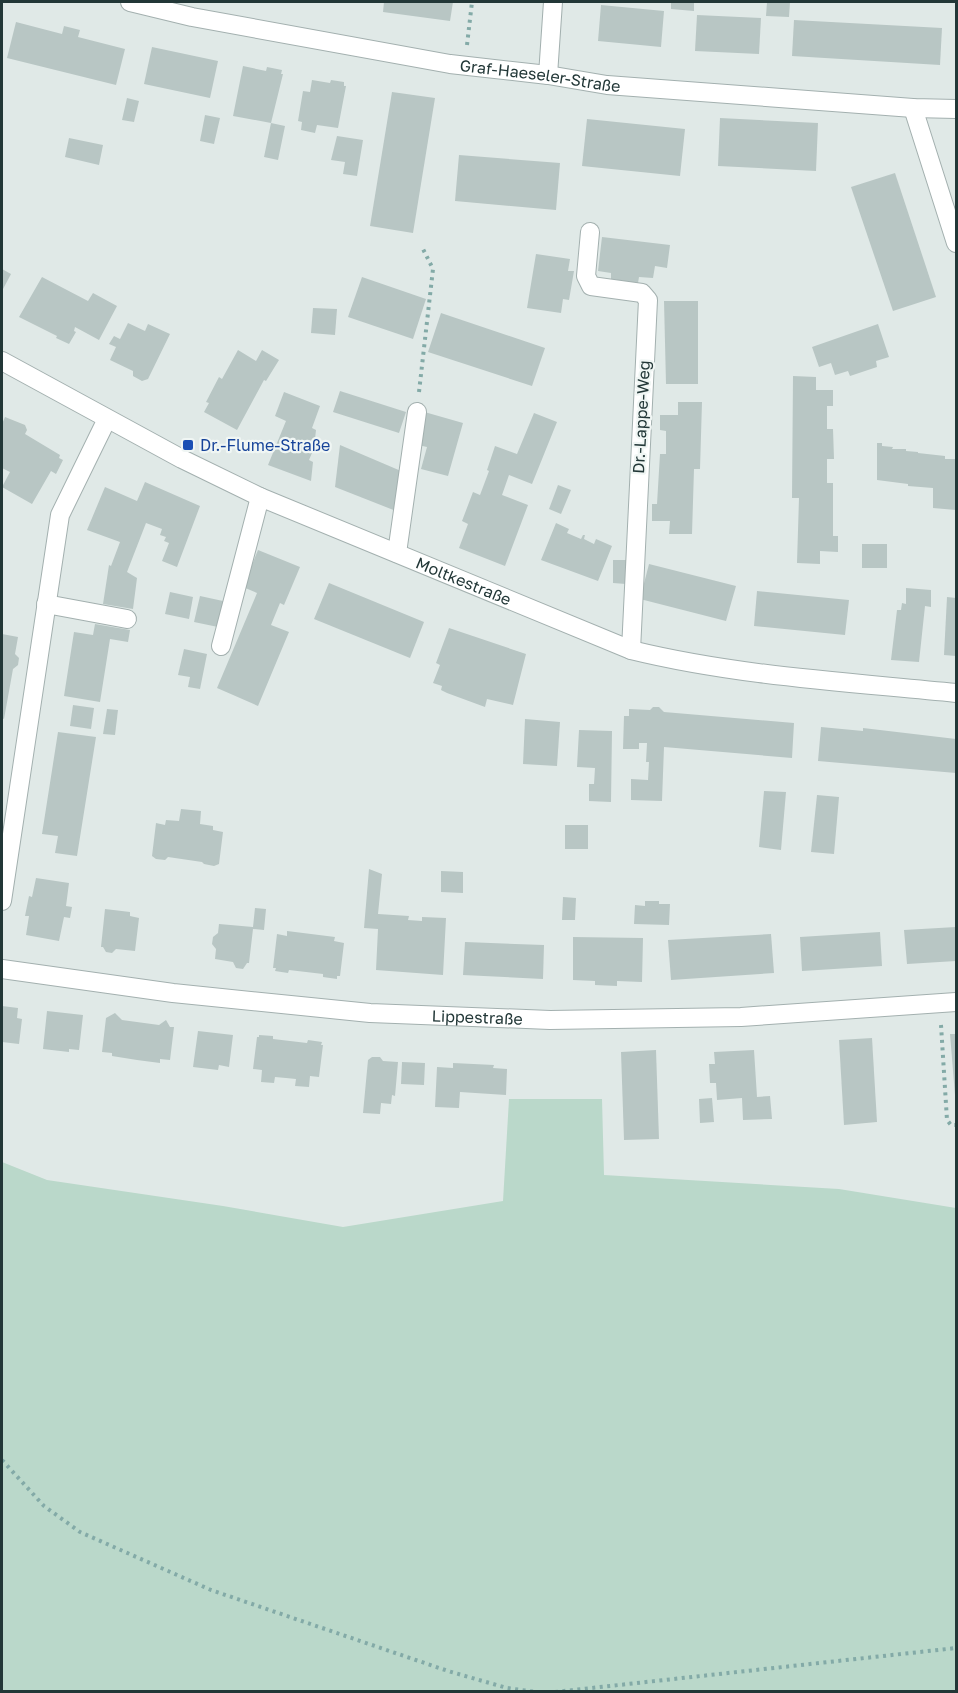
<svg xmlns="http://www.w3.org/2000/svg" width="958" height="1693" viewBox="0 0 958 1693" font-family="'Golos Text',sans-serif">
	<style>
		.green { fill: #bad8ca }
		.building { fill: #b8c6c4 }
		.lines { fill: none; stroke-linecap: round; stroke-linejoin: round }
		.minor-casing { stroke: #a3b0af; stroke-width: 20 }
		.path { stroke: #83aaa7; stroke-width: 4; stroke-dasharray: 3 4.5; stroke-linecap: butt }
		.minor { stroke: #fff; stroke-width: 18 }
		.transit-dot { fill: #1a4fb4; stroke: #f0f6f4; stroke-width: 2 }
		.labels { text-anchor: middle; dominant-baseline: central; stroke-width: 4.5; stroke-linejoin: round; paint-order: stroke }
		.street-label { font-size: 16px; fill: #223737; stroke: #f0f6f4 }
		.transit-label { font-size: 16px; fill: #164399; stroke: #f0f6f4; text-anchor: start }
	</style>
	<rect width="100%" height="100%" fill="#e0e9e7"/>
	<polygon class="green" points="509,1099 602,1099 604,1175 839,1189 956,1208 956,1691 2,1691 2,1162 47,1180 223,1206 343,1227 503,1201"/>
	<g class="building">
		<polygon points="384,2 453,2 450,21 383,12"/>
		<polygon points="671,2 694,2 694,11 671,9"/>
		<polygon points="767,2 790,2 789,17 766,16"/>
		<polygon points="601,5 664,11 661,47 598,41"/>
		<polygon points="697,15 761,18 759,54 695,51"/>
		<polygon points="794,20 942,28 940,65 792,56"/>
		<polygon points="16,22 62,34 64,26 80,30 78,37 125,49 116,85 7,58"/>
		<polygon points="152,47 218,61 210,98 144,84"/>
		<polygon points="243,66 266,71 267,67 282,70 281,74 283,74 271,123 285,126 278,160 264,157 271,123 233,116"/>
		<polygon points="312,80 330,83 331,80 344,82 344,86 346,86 338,128 317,125 315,133 301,130 302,122 298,121 303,91 310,92"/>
		<polygon points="392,92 435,98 413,233 370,226"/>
		<polygon points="127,98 139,101 134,122 122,120"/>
		<polygon points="205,115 220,118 214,144 200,141"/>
		<polygon points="720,118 818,123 816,171 718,166"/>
		<polygon points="587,119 685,129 680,176 582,166"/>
		<polygon points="337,136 363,140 357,176 343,174 345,162 331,160"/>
		<polygon points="69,138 103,145 99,165 65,157"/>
		<polygon points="459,155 560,163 556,210 455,201"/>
		<polygon points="895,173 936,297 893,311 851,187"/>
		<polygon points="602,237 670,245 667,268 655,266 653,278 639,277 638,283 611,279 611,273 598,271"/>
		<polygon points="536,254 570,259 568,271 574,271 569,300 563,299 561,313 527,308"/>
		<polygon points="2,269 11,274 2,291"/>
		<polygon points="42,277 88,301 93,293 117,306 99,340 75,327 74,331 76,332 69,344 56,338 57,336 19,317"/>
		<polygon points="362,277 426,299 413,339 348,317"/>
		<polygon points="664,301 698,301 698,384 666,384"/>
		<polygon points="313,308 337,309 335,335 311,333"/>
		<polygon points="441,313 545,348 532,386 428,352"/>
		<polygon points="128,323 145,331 148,324 170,334 148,379 142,381 133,376 133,371 110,360 116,347 109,344 114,336 120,339"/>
		<polygon points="878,324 889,357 876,361 877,367 850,376 848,371 835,375 831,363 819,367 812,347"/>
		<polygon points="238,350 256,361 262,350 279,360 266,381 264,380 237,430 204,412 209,403 206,402 219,377 222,379"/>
		<polygon points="793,376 816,377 816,390 833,390 833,406 827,406 827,429 833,429 834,459 827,459 827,483 833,483 833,536 838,536 838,552 820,551 820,564 797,563 799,498 792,498"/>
		<polygon points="340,391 406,412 399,433 333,412"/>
		<polygon points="284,392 320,406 312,428 316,430 314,448 309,460 313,462 311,481 268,465 286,421 275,416"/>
		<polygon points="678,402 702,402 700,469 694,469 692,534 669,534 670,521 652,521 652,504 657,504 660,454 666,454 666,431 660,430 660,415 678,415"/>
		<polygon points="421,411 463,423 448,476 421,469 427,447 418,445"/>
		<polygon points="534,413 557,422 532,484 509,475 502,495 528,505 505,566 459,548 468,524 462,521 473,492 480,495 489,471 487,470 495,446 517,454"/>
		<polygon points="5,417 25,425 27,430 25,434 60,455 59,458 63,460 56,474 51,471 32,504 2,487 10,472 2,468 2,424"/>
		<polygon points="877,443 882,443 882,446 893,447 892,449 906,449 906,451 918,452 918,453 945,456 945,459 956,459 956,510 933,508 933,488 908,486 908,484 877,480"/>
		<polygon points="340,445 401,471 396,511 335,487"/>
		<polygon points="145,482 200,506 177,567 162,561 169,543 164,541 166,537 160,535 162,529 146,523 127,572 137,578 133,609 103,604 109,565 111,566 120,542 87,530 105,487 137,501"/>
		<polygon points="558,485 571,490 561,514 549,509"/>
		<polygon points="556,523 569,529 567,533 581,539 583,535 585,535 584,539 594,544 596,539 612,546 598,581 541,560"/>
		<rect x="862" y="544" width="25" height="24"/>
		<polygon points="258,550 300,567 284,605 280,603 271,625 289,632 258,706 217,688 257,593 243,587"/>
		<polygon points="613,560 627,560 626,584 613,583"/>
		<polygon points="649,564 736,586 726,621 640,599"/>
		<polygon points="329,583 424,622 410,658 314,619"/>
		<polygon points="906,588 931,590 931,607 925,606 919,662 891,660 897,610 901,610 902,603 906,604"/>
		<polygon points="757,591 849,600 845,635 754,626"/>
		<polygon points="170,592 193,597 189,619 165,614"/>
		<polygon points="200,596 223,601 218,627 194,622"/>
		<polygon points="947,597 956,598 956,656 944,655"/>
		<polygon points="95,624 130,630 128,642 110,639 100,702 64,696 74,632 93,635"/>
		<polygon points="449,628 526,654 513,705 487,699 485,707 447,693 441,690 442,686 433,683 440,665 436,663"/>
		<polygon points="2,634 18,637 15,654 19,658 18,665 13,669 4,719 2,718"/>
		<polygon points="184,649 207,654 200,689 188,687 190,677 178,675"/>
		<polygon points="73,705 94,708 91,729 70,726"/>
		<polygon points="653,707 659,707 664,712 794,723 792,758 664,747 662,801 631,800 631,779 648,780 649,762 646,762 647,743 639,743 639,749 623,749 624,716 629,716 629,709 650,710"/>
		<polygon points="107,709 118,710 115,735 103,734"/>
		<polygon points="525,719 560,722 557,766 523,764"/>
		<polygon points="821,727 863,731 863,728 956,739 956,773 818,761"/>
		<polygon points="579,730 612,731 611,802 589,801 589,784 594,784 595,768 577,767"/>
		<polygon points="58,732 96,737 77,856 55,853 58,836 42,834"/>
		<polygon points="764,791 786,792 781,850 759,847"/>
		<polygon points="817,795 839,797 834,854 811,852"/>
		<polygon points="181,809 201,811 200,824 213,826 213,830 223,832 219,864 214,866 204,864 202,862 168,857 165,860 156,859 152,856 156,823 165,825 166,820 179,821"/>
		<rect x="565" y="825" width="23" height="24"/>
		<polygon points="369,869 382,874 378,914 409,916 408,920 422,921 422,917 446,918 443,975 376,970 378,929 364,928"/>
		<polygon points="441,871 463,872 463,893 441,892"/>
		<polygon points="36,878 69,883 66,906 72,907 70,918 64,917 59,941 26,935 29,916 25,916 29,896 32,897"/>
		<polygon points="563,897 576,898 575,920 562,920"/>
		<polygon points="645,901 659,901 659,904 670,904 669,925 634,924 635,905 645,906"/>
		<polygon points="255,908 266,909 264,930 253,929 249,963 247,963 243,969 236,968 233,962 215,959 216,949 212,944 213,937 218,933 219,924 253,927"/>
		<polygon points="105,909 130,912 130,916 139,918 135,951 116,949 112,953 106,952 103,947 101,947"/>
		<polygon points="956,927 956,961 907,964 904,930"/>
		<polygon points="287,931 335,937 334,941 344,943 340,976 337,976 337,979 323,977 323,974 289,970 288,973 275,971 276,968 273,968 277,934 287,936"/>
		<polygon points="880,932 882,966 802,971 800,937"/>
		<polygon points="771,934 774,973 671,980 668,940"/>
		<polygon points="573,937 643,938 642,982 617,981 617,986 595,985 595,981 573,980"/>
		<polygon points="465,942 544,945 543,979 463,975"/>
		<polygon points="2,1006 18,1008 17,1018 22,1019 19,1044 2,1042"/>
		<polygon points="47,1011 83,1015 79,1050 69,1049 69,1052 43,1049"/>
		<polygon points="115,1013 122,1020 159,1025 166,1020 170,1027 174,1027 170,1060 160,1059 160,1063 137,1060 112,1056 112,1053 102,1052 106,1018"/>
		<polygon points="198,1031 233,1035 229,1067 219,1065 218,1070 193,1067"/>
		<polygon points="950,1034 956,1034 956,1095 955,1095"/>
		<polygon points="259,1035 273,1036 273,1039 307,1043 308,1040 322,1042 321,1045 323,1045 319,1077 310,1076 309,1087 295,1086 296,1079 286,1078 275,1077 274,1083 261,1082 262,1070 253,1069 257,1037 259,1037"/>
		<polygon points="872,1038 877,1122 844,1125 839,1040"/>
		<polygon points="656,1050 659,1139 624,1140 621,1052"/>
		<polygon points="754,1050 757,1097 770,1096 772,1119 743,1120 742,1098 717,1100 716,1083 710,1083 709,1064 715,1064 714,1052"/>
		<polygon points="372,1057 380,1057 383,1061 398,1062 395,1096 392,1095 391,1104 381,1103 380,1114 363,1113 368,1060"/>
		<polygon points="402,1062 425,1063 424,1085 401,1084"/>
		<polygon points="453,1063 494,1065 493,1068 507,1069 506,1095 460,1092 459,1108 435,1107 437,1067 453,1068"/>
		<polygon points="712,1098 714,1122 700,1123 699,1099"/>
	</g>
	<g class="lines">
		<g class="minor-casing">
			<g id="minor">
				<path id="s1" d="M130,2L192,17L450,64L548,75L607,85L913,108L956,109"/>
				<polyline points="548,75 553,2"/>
				<polyline points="913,108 956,243"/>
				<polyline points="590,232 586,276 591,286 642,293 648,300 631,650"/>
				<path id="s2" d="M2,361L182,459L260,497L631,650C737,676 848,682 956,693"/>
				<polyline points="397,553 417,412"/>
				<polyline points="46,604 127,619"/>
				<polyline points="221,646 260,497"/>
				<polyline points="2,901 60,515 107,419"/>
				<path id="s3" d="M2,969L173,993L370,1013L550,1020L741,1017L956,1002"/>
			</g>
		</g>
		<g class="path">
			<polyline points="467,45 472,2"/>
			<polyline points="419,392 433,269 423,249"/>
			<polyline points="941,1025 947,1120 951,1125 956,1125"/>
			<polyline points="2,1460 44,1506 80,1532 211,1590 448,1671 507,1688 536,1692"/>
			<polyline points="555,1692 956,1648"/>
		</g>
		<use href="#minor" class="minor"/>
	</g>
	<rect class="transit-dot" x="182" y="439" width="12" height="12" rx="3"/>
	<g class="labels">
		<g class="street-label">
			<text stroke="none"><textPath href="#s1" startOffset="417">Graf-Haeseler-Straße</textPath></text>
			<text transform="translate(641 417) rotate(-87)">Dr.-Lappe-Weg</text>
			<text stroke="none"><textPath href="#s2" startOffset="512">Moltkestraße</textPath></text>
			<text stroke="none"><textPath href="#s3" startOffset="478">Lippestraße</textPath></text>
		</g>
		<g class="transit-label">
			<text x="200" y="445">Dr.-Flume-Straße</text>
		</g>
	</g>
	<rect width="958" height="1693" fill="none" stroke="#223737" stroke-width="6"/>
</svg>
